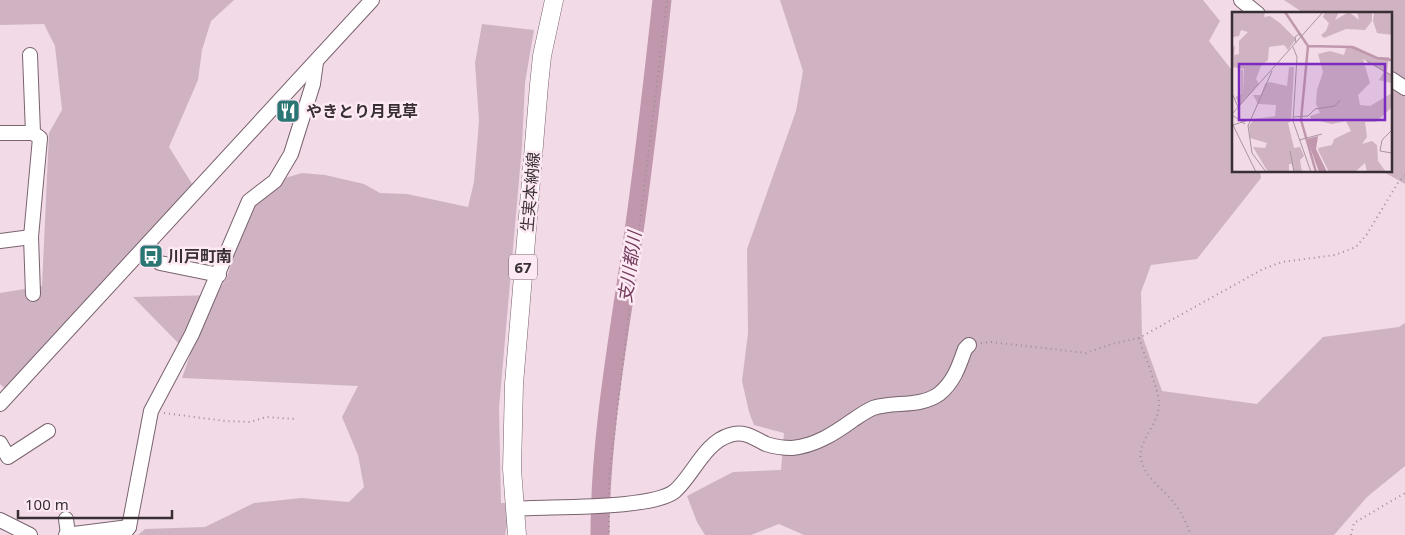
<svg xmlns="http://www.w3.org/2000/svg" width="1405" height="535" viewBox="0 0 1405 535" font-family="'Noto Sans','Noto Sans JP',sans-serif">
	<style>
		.green { fill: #cfb3c2 }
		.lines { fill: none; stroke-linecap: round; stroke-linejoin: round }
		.river { stroke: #c097ad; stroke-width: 19 }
		.minor-casing { stroke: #79636f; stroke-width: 16 }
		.major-casing { stroke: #79636f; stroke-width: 19 }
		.path { stroke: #9f8d97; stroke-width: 2; stroke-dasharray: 1 4; stroke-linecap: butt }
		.minor { stroke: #fff; stroke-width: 14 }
		.major { stroke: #fff; stroke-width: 18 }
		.labels { text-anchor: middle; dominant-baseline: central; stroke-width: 5; stroke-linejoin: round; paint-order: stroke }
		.shield { fill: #fde9f3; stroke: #73676d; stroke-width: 1 }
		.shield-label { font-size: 15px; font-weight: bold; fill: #382f34 }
		.poi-label { font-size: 16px; font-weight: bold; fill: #382f34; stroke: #fde9f3; text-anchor: start }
		.street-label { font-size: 16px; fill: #382f34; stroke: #fde9f3 }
		.water-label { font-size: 18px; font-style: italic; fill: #723c5c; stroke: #fde9f3 }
		.inset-river { fill: none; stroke: #c097ad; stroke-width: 2.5 }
		.inset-road { fill: none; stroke: #a8969f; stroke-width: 1 }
		.view { fill: #7b2cbf; fill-opacity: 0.15; stroke: #7b2cbf; stroke-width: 2.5 }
		.inset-edge { fill: none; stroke: #382f34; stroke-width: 2.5 }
	</style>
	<rect width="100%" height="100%" fill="#f3dae7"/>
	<g class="green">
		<polygon points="0,0 234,0 211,21 202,50 198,80 169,147 194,187 8,391 0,384 0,293 42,286 49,133 62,110 55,46 44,24 0,25"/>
		<polygon points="780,0 1203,0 1220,21 1209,41 1234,73 1234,171 1260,171 1261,178 1197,259 1151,265 1141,292 1142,335 1162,391 1257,404 1323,337 1399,327 1405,323 1405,466 1367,497 1334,535 804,535 779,524 751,535 705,535 697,522 687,496 733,472 781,470 784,433 754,425 749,412 742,381 748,333 747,249 796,111 803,71"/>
		<polygon points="1284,0 1405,0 1405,184 1382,171 1391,171 1391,14 1305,14"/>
		<polygon points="482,24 534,30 525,83 522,146 499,408 501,503 506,503 508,522 505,535 138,535 145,529 205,527 254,503 301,498 349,502 364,487 358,455 342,417 358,386 182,378 190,355 133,297 216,295 227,277 254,187 302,173 325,175 364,184 380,193 407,194 468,207 474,182 479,121 475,63"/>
	</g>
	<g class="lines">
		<path class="river" d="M600,535C600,438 618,341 632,245C644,164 653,82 662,0"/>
		<g class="minor-casing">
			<g id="minor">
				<polyline points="1241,0 1258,14"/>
				<polyline points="30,55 33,133"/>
				<polyline points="1391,79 1405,88"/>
				<polyline points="0,133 33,133 40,138 31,237 33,294"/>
				<polyline points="0,241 31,237"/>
				<polyline points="160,263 219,275"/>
				<polyline points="0,404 372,0"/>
				<polyline points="0,443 8,457 48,431"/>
				<path d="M514,509C547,506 652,510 675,491C693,475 705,442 730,435C744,430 754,438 766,444C775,447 782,448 792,448C815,446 835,433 853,420C859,416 866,411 873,408C894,401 919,408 939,394C954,382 959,366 965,349L969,345"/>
				<polyline points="66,519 68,534"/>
				<polyline points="0,520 30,535"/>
				<polyline points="66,535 129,527"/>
				<polyline points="123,535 129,527 151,411 192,334 249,201 275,181 291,154 313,84 316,62"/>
			</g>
		</g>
		<g class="major-casing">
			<polyline id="major" points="517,535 512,469 514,384 539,85 542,56 554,0"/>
		</g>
		<g class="path">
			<path d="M1139,338C1144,355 1159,389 1159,405C1159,424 1137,442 1141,459C1145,479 1164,489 1175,504C1182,513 1187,525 1191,535"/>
			<polyline points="981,343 991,342 1086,353 1112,344 1139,338 1263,269 1282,262 1335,255 1356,247 1367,234 1399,181 1405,176"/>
			<polyline points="164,413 225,421 250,422 266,417 295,419"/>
			<polyline points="609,494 609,478 667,0"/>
			<polyline points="609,516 609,535"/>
			<polyline points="1351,535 1354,523 1405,493"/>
		</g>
		<use href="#minor" class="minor"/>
		<use href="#major" class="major"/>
	</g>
	<defs>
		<g id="restaurant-square" transform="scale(1.25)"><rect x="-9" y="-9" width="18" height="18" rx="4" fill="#2b7575" stroke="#fde9f3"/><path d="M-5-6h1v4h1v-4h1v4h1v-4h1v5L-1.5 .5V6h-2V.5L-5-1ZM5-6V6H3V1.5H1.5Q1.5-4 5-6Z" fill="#fff"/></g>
		<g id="bus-square" transform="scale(1.25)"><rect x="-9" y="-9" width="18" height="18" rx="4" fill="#2b7575" stroke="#fde9f3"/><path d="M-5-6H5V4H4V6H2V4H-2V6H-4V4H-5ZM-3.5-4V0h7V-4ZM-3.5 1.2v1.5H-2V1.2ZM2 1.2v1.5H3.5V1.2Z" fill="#fff"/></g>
	</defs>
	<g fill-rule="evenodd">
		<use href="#restaurant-square" x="288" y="111"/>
		<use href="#bus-square" x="151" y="256"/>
	</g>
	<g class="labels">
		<rect class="shield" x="509" y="254.5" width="28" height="25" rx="4"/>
		<g class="shield-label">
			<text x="523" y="267">67</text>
		</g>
		<g class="poi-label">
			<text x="306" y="111">やきとり月見草</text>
			<text x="168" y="256">川戸町南</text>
		</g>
		<g class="street-label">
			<text transform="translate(530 192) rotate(-85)">生実本納線</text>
		</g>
		<g class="water-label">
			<text transform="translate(629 267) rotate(-82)">支川都川</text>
		</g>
	</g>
	<g transform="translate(1232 12)">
		<rect width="160" height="160" fill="#f3dae7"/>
		<path d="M0,0H33L32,5L38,4L48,11L64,27L56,38L52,33L37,35L36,48L29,54L24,67L27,72L8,93L3,85L11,82L12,57L0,55V37L3,33L2,43L7,42V29L16,20L9,18L7,24L1,25ZM93,0H107L103,8L117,0L127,8L125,0H140V9L133,18L114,17L92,26L89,23L94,19L97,11L91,5ZM142,0H160V23L145,21L141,9ZM122,34L145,45H157L155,60L160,62V78L159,71L147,68L152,60L131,47L138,71L126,83L128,93L138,94L160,81V95L144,110H133L135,125L130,132L140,129L145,133L146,149L154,160H135L133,151L123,160H97L87,140L86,136L100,133L102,127L119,119L114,109L100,112L79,107L78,104L88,101L84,92L85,78L91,60L86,42L98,39L112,43L114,36ZM57,55H62L59,109L56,111L62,136L68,135L72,144L68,148L70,160H62L60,152H57V160H36L21,135L33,136L35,131L18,126L17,114L22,107L43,104L44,93L26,92L21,83H29L33,72L38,70L55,74Z" fill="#cfb3c2"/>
		<path d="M86,124L84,137L95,160H87L75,127Z" fill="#c097ad"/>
		<path class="inset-river" d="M53,0L76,34L69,108L84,160M76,34L120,35L145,46L160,48"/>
		<path class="inset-road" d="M64,31L63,25L67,22L70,25M61,35L65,45L61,109L79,160M135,49L160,64M10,58V83M0,81L6,95M0,102L91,0M0,103L13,112M61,105L76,104L83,97L103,94L108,88M0,111L24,160M1,113L20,107M160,118L150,128L148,139L160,141M67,128L90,122M58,139L62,160M34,160L20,141L16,114L40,59"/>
		<path class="view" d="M7,52H153V108H7Z"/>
		<rect width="160" height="160" class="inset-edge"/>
	</g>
	<path d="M18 510v8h154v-8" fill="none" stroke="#382f34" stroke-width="2.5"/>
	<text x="25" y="510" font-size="15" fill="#382f34" stroke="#fde9f3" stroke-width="4" paint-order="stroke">100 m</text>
</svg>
